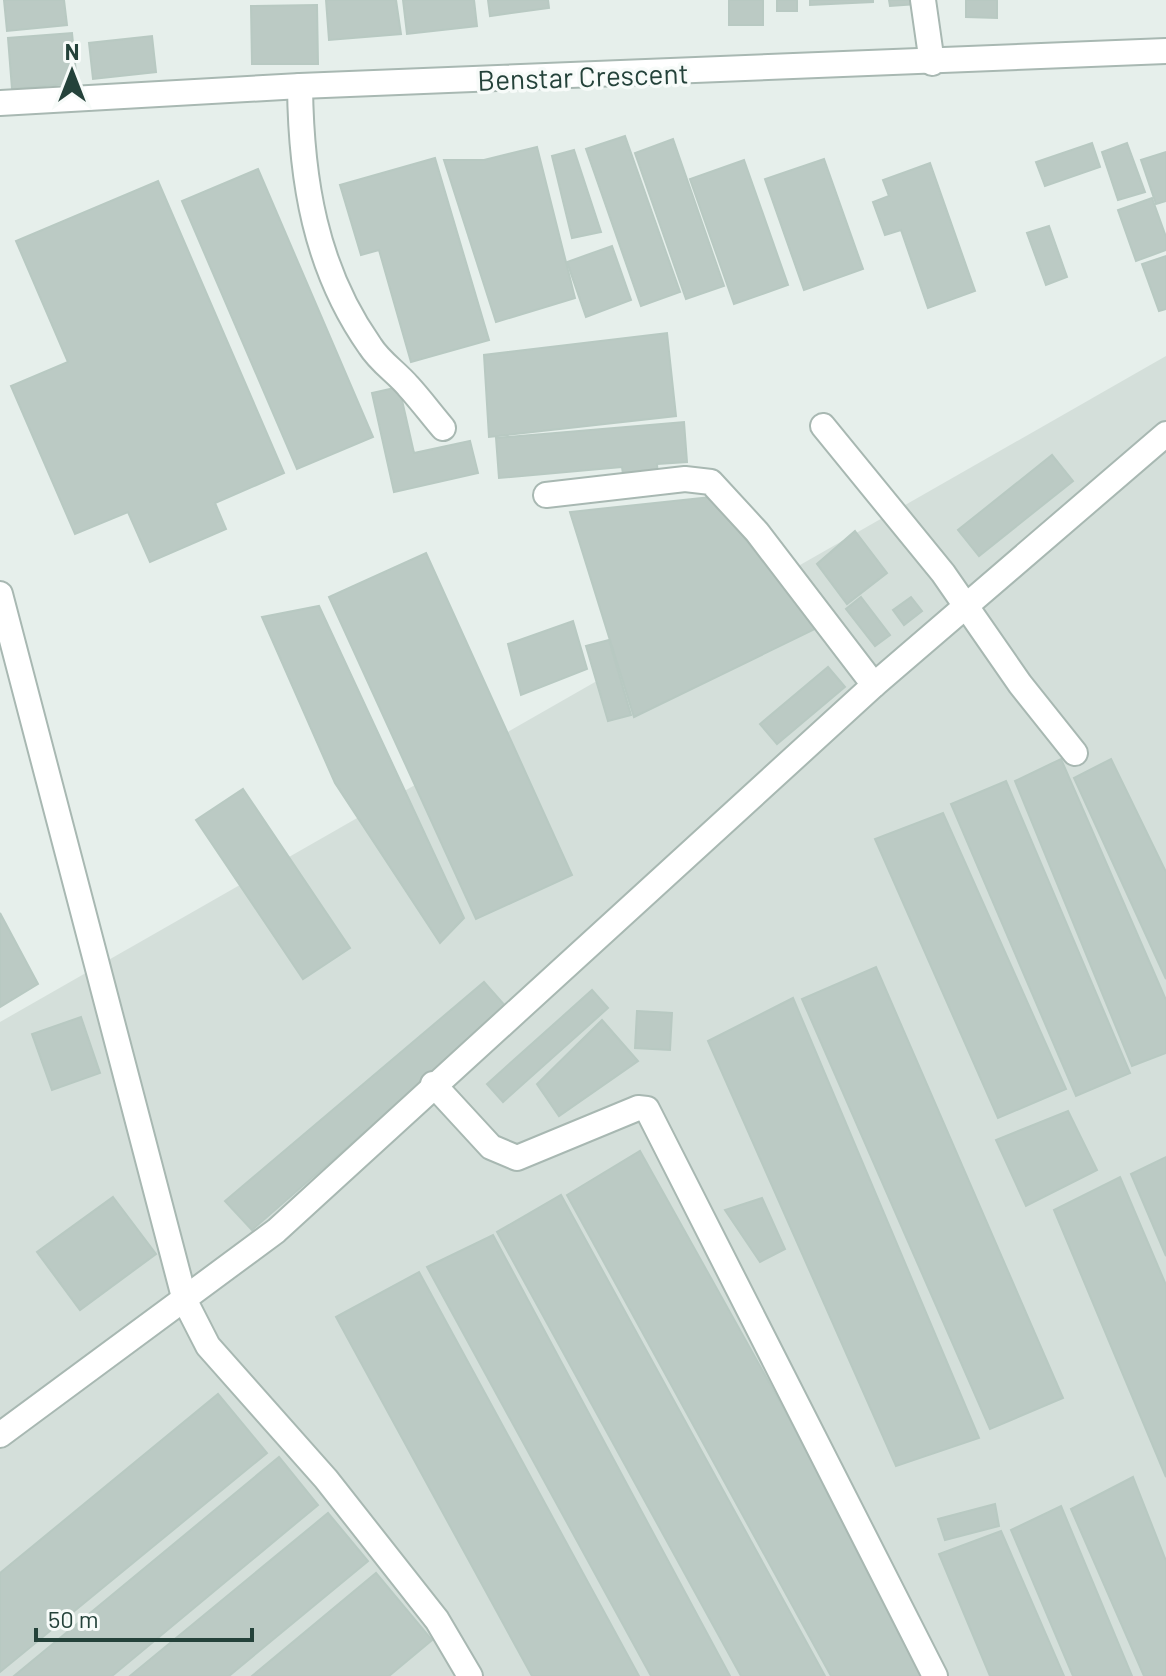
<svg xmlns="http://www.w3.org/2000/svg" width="1166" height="1676" viewBox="0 0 1166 1676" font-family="Barlow,sans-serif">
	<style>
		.built { fill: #d4dfda }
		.building { fill: #bbcac4; stroke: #b8c9c2; stroke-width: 2 }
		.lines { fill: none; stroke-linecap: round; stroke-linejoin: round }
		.minor-casing { stroke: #a8b8b2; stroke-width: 28 }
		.minor { stroke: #fff; stroke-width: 24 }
		.labels { text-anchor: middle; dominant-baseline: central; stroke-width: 7; stroke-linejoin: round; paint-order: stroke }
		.street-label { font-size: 28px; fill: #24423a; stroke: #f7fbf9 }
	</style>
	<rect width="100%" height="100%" fill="#e6efeb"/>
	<polygon class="built" points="1166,356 1166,1676 0,1676 0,1022"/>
	<g class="building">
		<polygon points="4,0 64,0 67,25 7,31"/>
		<polygon points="326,0 396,0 401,34 329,40"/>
		<polygon points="403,0 474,0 477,26 407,34"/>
		<polygon points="488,0 548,0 549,8 490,16"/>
		<rect x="729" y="0" width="34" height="25"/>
		<rect x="777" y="0" width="20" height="11"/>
		<polygon points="810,0 873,0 873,2 810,5"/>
		<polygon points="889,0 917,0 917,4 890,6"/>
		<polygon points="966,0 997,0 997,18 966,17"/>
		<polygon points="317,5 318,64 252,64 251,6"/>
		<polygon points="72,33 77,83 12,89 8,38"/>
		<polygon points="152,36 156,72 93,79 89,43"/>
		<polygon points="625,136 680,292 641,306 586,149"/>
		<polygon points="673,139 724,286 686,299 635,153"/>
		<polygon points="1092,143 1100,167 1045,186 1036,162"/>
		<polygon points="1127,143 1145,192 1118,200 1102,152"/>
		<polygon points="537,147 575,298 496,322 444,160 484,160"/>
		<polygon points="574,150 601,232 572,238 552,156"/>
		<polygon points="1166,152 1166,201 1156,204 1141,160"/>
		<polygon points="435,158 489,340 411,362 379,250 361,255 340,185"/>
		<polygon points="824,159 863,269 804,290 765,179"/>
		<polygon points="744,160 788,285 734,304 690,179"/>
		<polygon points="930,163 975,291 928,308 901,230 885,235 873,202 889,196 883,180"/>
		<polygon points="258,169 373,437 297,469 182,201"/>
		<polygon points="158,181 284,473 215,503 226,529 150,562 128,512 75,534 11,386 68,362 16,241"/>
		<polygon points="1152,198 1166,237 1166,250 1136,261 1118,210"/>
		<polygon points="1049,226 1067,277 1046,285 1027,233"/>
		<polygon points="612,246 631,300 586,317 567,262"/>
		<polygon points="1166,256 1166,309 1159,311 1142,264"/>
		<polygon points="667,333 676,416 489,437 484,355"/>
		<polygon points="399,387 414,453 470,441 478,473 394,492 372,393"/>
		<polygon points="684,422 687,462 657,464 658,478 624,481 622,467 499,478 496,438"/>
		<polygon points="1052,455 1073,481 979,556 958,530"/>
		<polygon points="711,497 817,628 634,717 570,512"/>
		<polygon points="855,531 887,573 847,604 817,564"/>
		<polygon points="426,553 572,875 476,919 329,597"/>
		<polygon points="861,597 890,635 875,646 846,609"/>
		<polygon points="911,597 922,611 904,625 893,610"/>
		<polygon points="319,606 464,918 440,943 335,783 262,617"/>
		<polygon points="573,621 587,669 521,695 508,644"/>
		<polygon points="609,640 631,715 608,721 586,646"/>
		<polygon points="828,667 845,687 777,744 760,724"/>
		<polygon points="1061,759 1166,1000 1166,1053 1132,1066 1015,781"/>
		<polygon points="1111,759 1166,872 1166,979 1074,778"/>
		<polygon points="1006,781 1130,1073 1076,1096 951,804"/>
		<polygon points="243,789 350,948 303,979 196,820"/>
		<polygon points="943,813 1066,1089 998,1118 875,839"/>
		<polygon points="0,913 38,984 0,1007"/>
		<polygon points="876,967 1063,1398 990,1429 802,999"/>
		<polygon points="484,982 507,1008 252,1230 225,1201"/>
		<polygon points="592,990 608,1008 503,1102 487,1084"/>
		<polygon points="793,998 979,1438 896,1466 708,1041"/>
		<polygon points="637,1011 672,1013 670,1050 635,1048"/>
		<polygon points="81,1017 100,1073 52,1090 32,1034"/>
		<polygon points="602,1020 638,1061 559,1116 537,1084"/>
		<polygon points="1068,1111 1097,1170 1026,1206 996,1140"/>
		<polygon points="640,1151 933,1676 831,1676 567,1195"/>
		<polygon points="1166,1157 1166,1256 1131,1174"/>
		<polygon points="1120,1177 1166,1285 1166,1477 1054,1210"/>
		<polygon points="561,1195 825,1676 741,1676 497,1232"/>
		<polygon points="113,1197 156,1254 80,1310 37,1252"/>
		<polygon points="762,1198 785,1249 760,1262 725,1210"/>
		<polygon points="493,1235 730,1676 651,1676 427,1267"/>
		<polygon points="419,1272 639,1676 532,1676 336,1317"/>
		<polygon points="218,1394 267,1453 0,1672 0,1573"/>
		<polygon points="279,1457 318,1505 112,1676 14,1676"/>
		<polygon points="1133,1477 1166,1561 1166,1676 1144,1676 1071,1509"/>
		<polygon points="995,1504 999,1526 945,1540 938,1519"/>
		<polygon points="1061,1506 1132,1676 1073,1676 1011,1530"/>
		<polygon points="328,1513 368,1561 229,1676 130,1676"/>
		<polygon points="1001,1531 1064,1676 990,1676 939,1554"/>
		<polygon points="376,1573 432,1640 389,1676 252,1676"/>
	</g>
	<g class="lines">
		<g class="minor-casing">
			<g id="minor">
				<polyline points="923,0 932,63"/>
				<path d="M300,86C301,179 315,268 370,346C380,362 396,372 408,386C420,399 431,414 443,428"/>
				<polyline points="0,103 300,86 1166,51"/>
				<polyline points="823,426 943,573 1020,684 1075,753"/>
				<polyline points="546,495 685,479 711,482 757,532 874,685"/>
				<polyline points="0,594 185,1301 208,1346 326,1479 437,1620 470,1676"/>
				<polyline points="433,1084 491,1147 517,1158 638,1108 647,1109 935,1676"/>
				<polyline points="0,1435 276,1231 874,685 1166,434"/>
			</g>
		</g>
		<use href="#minor" class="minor"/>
	</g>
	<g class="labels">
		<g class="street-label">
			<text transform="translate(583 76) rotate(-2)">Benstar Crescent</text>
		</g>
	</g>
	<g transform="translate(72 72)" stroke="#f7fbf9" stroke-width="6" paint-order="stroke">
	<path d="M0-6L14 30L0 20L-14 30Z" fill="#24423a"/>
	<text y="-12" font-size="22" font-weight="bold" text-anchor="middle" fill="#24423a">N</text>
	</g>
	<path d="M36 1628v12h216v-12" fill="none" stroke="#24423a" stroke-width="4"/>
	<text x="48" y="1628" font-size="24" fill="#24423a" stroke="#f7fbf9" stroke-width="6" paint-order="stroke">50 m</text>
</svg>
